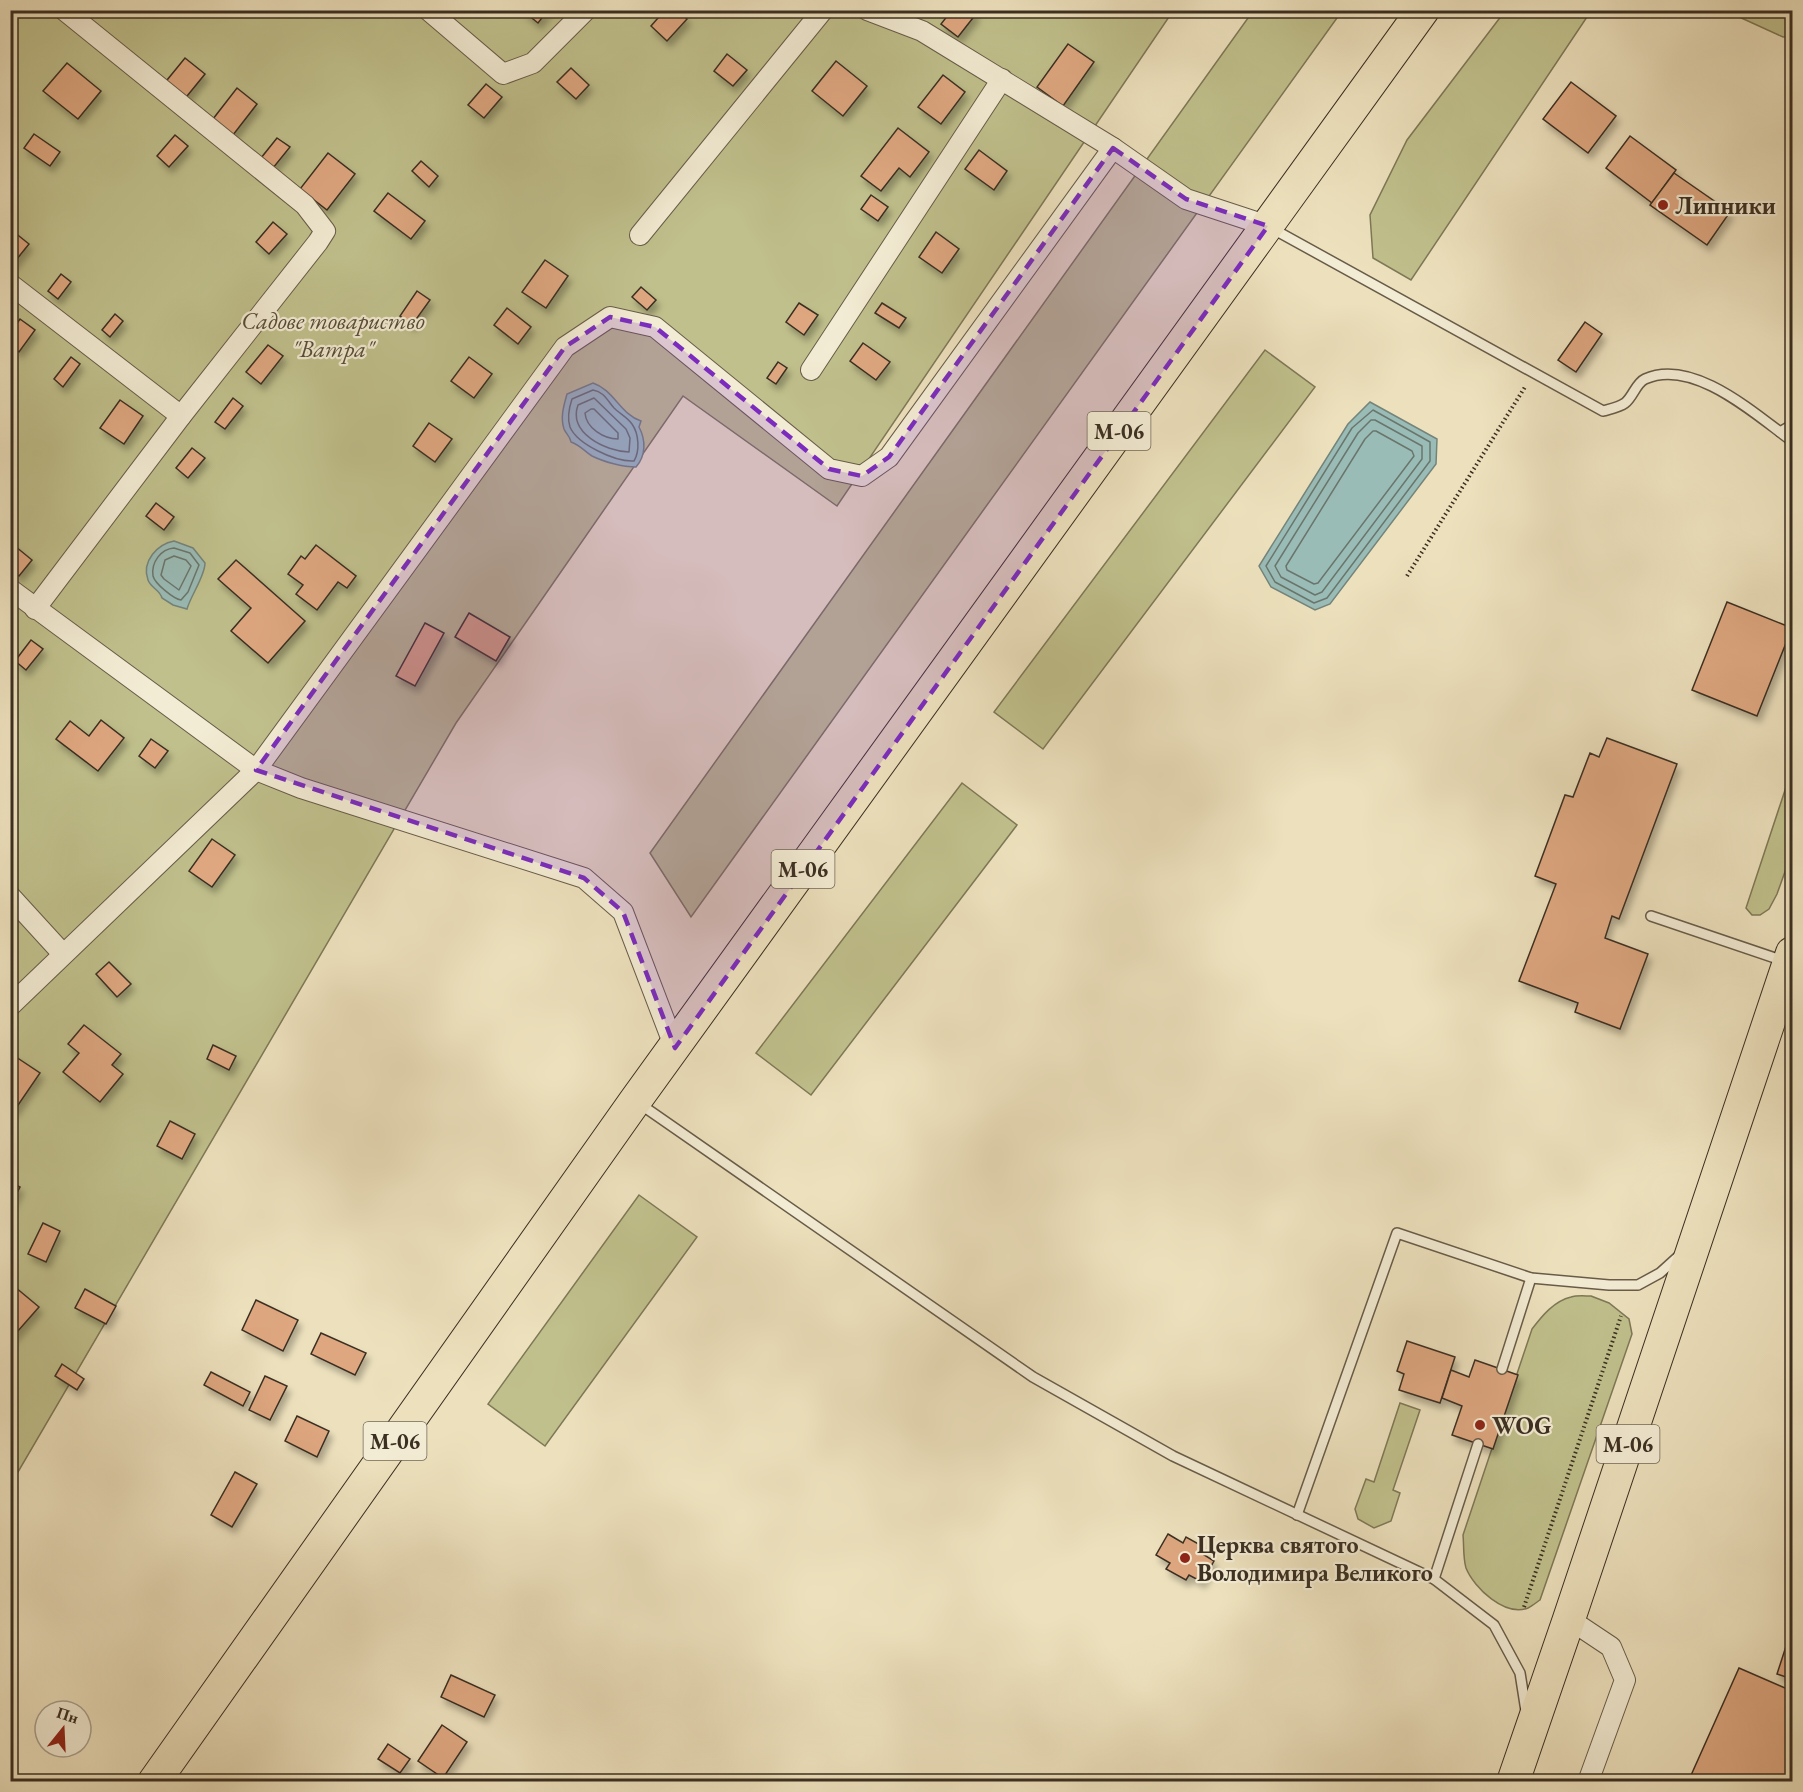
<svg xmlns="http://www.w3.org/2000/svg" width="1803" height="1792" viewBox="0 0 1803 1792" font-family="'EB Garamond',serif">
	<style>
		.green { fill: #c0c08c; stroke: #7e7857; stroke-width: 1.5 }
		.water { fill: #9abcb7; stroke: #74847b; stroke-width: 1.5 }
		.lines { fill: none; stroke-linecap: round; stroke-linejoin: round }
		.shore { stroke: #6a766c; stroke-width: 1.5 }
		.building { fill: #dea780; stroke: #3b2f22; stroke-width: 1.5; filter: url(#shadow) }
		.service-casing { stroke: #685c49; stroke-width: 12 }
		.minor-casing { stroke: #685c49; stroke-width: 22 }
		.trunk-casing { stroke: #3b2f22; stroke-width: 34 }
		.path { stroke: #3b2f22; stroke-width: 4; stroke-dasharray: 1.5 3; stroke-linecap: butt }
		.service { stroke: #f3ecd4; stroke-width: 9 }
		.minor { stroke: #f3ecd4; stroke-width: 20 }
		.trunk { stroke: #ede1bd; stroke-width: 32 }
		.marked { fill: #7b2cbf; fill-opacity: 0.2; stroke: #7b2cbf; stroke-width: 4.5; stroke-dasharray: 12 8; stroke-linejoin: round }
		.poi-dot { fill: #8f2418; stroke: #f3ecd4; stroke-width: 2 }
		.labels { text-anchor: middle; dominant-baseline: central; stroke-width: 4.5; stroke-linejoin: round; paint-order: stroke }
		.shield { fill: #f3ecd4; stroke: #726857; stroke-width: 1.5 }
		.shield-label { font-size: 22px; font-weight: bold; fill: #3b2f22 }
		.poi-label { font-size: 24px; font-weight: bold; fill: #3b2f22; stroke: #f3ecd4; text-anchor: start }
		.park-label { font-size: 24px; font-style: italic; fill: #564c37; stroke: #f3ecd4 }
	</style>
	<defs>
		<filter id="shadow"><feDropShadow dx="3.5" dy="6" stdDeviation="3" flood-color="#0004"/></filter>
	</defs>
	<rect width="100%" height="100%" fill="#ede1bd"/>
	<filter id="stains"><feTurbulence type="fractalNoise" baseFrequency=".00333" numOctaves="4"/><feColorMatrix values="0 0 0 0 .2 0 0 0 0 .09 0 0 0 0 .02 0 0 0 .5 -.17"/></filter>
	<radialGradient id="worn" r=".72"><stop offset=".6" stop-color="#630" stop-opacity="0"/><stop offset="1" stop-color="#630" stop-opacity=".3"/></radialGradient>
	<g class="green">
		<polygon points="11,11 1173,11 837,506 683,396 456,723 11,1484"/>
		<polygon points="1253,11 1342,11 691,917 650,853"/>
		<polygon points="1505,11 1591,11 1411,280 1373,258 1370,215 1407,140"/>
		<polygon points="1726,11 1788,11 1792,13 1792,36 1783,37"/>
		<polygon points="1265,350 1315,387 1043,749 994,712"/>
		<polygon points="1792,769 1792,852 1777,894 1769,909 1760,915 1752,915 1746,908"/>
		<polygon points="962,783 1017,825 811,1095 756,1053"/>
		<polygon points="639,1195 697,1237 545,1446 488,1404"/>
		<path d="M1591,1296L1609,1303L1629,1319L1632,1334L1540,1600C1537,1602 1532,1606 1528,1608C1505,1617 1474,1588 1466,1568C1463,1558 1464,1545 1463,1535L1532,1329C1542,1316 1554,1301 1571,1297C1577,1295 1585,1296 1591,1296Z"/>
		<polygon points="1400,1403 1420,1410 1393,1490 1400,1493 1391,1521 1374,1528 1358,1519 1355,1509 1366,1479 1374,1482"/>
	</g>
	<g class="water">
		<path d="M593,383C614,390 620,414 641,421L639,427C646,440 646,456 636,467C623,467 604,462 592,456C584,451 580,445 571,442C570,436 566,434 564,429C560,417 564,405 567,394Z"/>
		<polygon points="1370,402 1437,439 1436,464 1330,604 1315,610 1271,587 1259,566 1348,424"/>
		<path d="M174,541L193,548L205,563C205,576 191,595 187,609L173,605L162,598C160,590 151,588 148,580C141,561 158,544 174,541Z"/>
	</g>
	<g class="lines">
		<g class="shore">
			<path d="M593,390C604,392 607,400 614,408C619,413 628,418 632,424C639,434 640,451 634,461C615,462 577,444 570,427C567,418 569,408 572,399Z"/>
			<path d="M594,398L626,429L630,438L629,452C605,451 568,433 578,405Z"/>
			<path d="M591,409H594L618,433V439C604,439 586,428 585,413Z"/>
			<polygon points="1373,410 1430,442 1430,461 1327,598 1314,603 1275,582 1266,566 1352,428"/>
			<polygon points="1371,420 1375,420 1422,446 1422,459 1322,592 1315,595 1281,577 1275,566 1358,433"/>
			<polygon points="1373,431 1376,431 1412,451 1414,456 1318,583 1314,584 1287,570 1286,566 1365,439"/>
			<path d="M174,548L190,553L199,565L188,592L181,600C174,599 155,584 153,576C151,562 161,549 174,548Z"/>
			<polygon points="174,556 186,560 191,566 179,590 164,579 161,575 165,560"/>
		</g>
	</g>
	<g class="building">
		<polygon points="522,10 548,10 538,23"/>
		<polygon points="665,10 678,10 687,19 667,41 651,26"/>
		<polygon points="952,10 972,10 976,14 958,37 941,24"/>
		<polygon points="1068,44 1094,62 1063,106 1037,87"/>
		<polygon points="727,54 747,70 733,86 714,71"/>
		<polygon points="185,58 205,74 183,101 163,85"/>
		<polygon points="836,61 867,86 843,116 812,91"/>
		<polygon points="67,63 101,91 78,119 43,91"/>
		<polygon points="571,68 589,85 576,99 557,82"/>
		<polygon points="943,75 965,92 941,124 918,107"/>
		<polygon points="1571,82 1616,116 1588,153 1543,119"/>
		<polygon points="486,84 502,97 484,118 468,105"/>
		<polygon points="237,88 257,104 233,135 213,119"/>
		<polygon points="898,128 929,152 910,177 899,168 881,191 861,176"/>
		<polygon points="34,134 60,152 50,166 24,148"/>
		<polygon points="175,135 188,146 169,167 157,156"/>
		<polygon points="1630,136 1676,170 1652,203 1606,168"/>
		<polygon points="277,138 290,147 273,168 261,158"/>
		<polygon points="979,150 1007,171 994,190 965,169"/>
		<polygon points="328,153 355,174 327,210 300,189"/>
		<polygon points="421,161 438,176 429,187 412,171"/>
		<polygon points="1674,173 1730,212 1707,245 1650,205"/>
		<polygon points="388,193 425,221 411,239 374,211"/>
		<polygon points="871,195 888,207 878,221 861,209"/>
		<polygon points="273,222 287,234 269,254 256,242"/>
		<polygon points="14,232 29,244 12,265 10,264 10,236"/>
		<polygon points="936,232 959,249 942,273 919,257"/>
		<polygon points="545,260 568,276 546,308 522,292"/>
		<polygon points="61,274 71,282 58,299 48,291"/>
		<polygon points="641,287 656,300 647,310 632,297"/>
		<polygon points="417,291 430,300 412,325 400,316"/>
		<polygon points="799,303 818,315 804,335 786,322"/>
		<polygon points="882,303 906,318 899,328 875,313"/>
		<polygon points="507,308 531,327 518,344 494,325"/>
		<polygon points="115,314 123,321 110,337 102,330"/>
		<polygon points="20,319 35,330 19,352 10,345 10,333"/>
		<polygon points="1585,322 1602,334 1576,372 1558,360"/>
		<polygon points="863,343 890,362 876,380 850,361"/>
		<polygon points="268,345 283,356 261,384 246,372"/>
		<polygon points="71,357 80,364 63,387 54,379"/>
		<polygon points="469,357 492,374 474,398 451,381"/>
		<polygon points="778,362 787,368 776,384 767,378"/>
		<polygon points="233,398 243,406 225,429 215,422"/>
		<polygon points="120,400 143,416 124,444 100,428"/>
		<polygon points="429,423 452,439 435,462 413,446"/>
		<polygon points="192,448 205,458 188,478 176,468"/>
		<polygon points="156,503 174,517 164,530 146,516"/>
		<polygon points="10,542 32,560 19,576 10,569"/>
		<polygon points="316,545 356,576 347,588 338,582 317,610 296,594 303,585 288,574 301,556 305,559"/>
		<polygon points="236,560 305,621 268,663 231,631 251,608 218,579"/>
		<polygon points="1727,602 1792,628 1757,716 1692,690"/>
		<polygon points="469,613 510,637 496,661 455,637"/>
		<polygon points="425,623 444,633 415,686 396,676"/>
		<polygon points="31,640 43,649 26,670 15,661"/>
		<polygon points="101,720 124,738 98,771 56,739 70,721 89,736"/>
		<polygon points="1607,738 1677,764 1619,919 1612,916 1605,938 1648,954 1620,1029 1575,1012 1578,1003 1519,981 1556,884 1535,876 1565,795 1573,797 1590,753 1599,757"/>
		<polygon points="151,739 168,751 155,768 139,756"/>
		<polygon points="212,839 235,855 212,887 189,871"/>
		<polygon points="109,962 131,984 117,997 96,974"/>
		<polygon points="84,1025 121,1054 112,1065 123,1074 100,1102 63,1072 79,1053 68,1044"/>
		<polygon points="213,1045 236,1056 229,1070 207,1059"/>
		<polygon points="10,1053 40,1073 14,1111 10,1109"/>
		<polygon points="170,1121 195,1134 182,1159 157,1146"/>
		<polygon points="10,1182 20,1187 10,1206"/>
		<polygon points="43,1223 60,1231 46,1262 28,1254"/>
		<polygon points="15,1287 39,1307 10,1340 10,1293"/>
		<polygon points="85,1289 116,1306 106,1324 75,1308"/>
		<polygon points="256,1300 298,1320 283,1351 242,1330"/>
		<polygon points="321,1333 366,1353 355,1375 311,1354"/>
		<polygon points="1407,1341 1455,1357 1440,1403 1399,1390 1404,1374 1397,1371"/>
		<polygon points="1475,1360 1518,1375 1493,1449 1452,1435 1462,1406 1442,1398 1451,1370 1469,1377"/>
		<polygon points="62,1364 84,1379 77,1390 55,1376"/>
		<polygon points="211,1372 250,1392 243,1406 204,1385"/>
		<polygon points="265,1376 287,1386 270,1420 249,1410"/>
		<polygon points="297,1416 329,1431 317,1457 285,1441"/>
		<polygon points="235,1472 257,1484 232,1527 211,1515"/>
		<polygon points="1168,1534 1183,1543 1186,1537 1204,1547 1201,1553 1214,1561 1202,1582 1189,1575 1186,1580 1166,1569 1170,1563 1156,1555"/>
		<polygon points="1790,1634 1792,1634 1792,1679 1777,1674"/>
		<polygon points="1739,1668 1792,1691 1792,1782 1688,1782"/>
		<polygon points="451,1675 495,1695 484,1717 441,1697"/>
		<polygon points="442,1725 467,1742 443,1778 418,1761"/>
		<polygon points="388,1744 410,1759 400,1773 378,1759"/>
	</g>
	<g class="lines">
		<g class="service-casing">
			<g id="service">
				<path d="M1273,229L1603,411C1610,409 1620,407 1625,403C1633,397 1636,383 1645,379C1693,357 1756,415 1792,441"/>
				<polyline points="1780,432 1792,425"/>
				<polyline points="1651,916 1784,961"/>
				<polyline points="640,1104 1033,1377 1173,1456 1434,1579 1494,1625 1520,1673 1526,1711"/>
				<polyline points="1502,1369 1531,1278"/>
				<polyline points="1297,1515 1397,1233 1531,1278 1609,1285 1638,1285 1660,1273 1681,1254"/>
				<polyline points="1434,1579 1478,1444"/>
			</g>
		</g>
		<g class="minor-casing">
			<g id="minor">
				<polyline points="428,10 503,74 533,63 586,10"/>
				<polyline points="867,10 922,31 1113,148 1186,199 1268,226"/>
				<polyline points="640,235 823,10"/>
				<polyline points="10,284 181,416"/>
				<polyline points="811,370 1002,79"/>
				<polyline points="10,589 256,770 301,788 584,878 623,912 675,1048"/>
				<polyline points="35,609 181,416 318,242 325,231 305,205 64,10"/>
				<polyline points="10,896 63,954"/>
				<polyline points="10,1006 256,770 565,347 610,317 655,327 829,469 862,476 889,457 1113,148"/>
				<polyline points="1569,1619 1611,1647 1625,1680 1588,1782"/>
			</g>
		</g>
		<g class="trunk-casing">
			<g id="trunk">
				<polyline points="154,1782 635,1101 1423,10"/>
				<polyline points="1513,1782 1569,1619 1792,953"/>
			</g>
		</g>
		<g class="path">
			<polyline points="1407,576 1525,387"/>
			<polyline points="1524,1607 1621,1316"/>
		</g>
		<use href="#service" class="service"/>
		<use href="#minor" class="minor"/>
		<use href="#trunk" class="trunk"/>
	</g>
	<path class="marked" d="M1113,148L1186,199L1268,226L675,1048L623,912L584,878L256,770L565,347L610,317L655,327L829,469L862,476L889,457Z"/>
	<g class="poi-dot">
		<circle cx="1663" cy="205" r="6"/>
		<circle cx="1480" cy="1425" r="6"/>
		<circle cx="1185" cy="1558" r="6"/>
	</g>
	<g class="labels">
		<g class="shield">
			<rect x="1087.5" y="412" width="63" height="38" rx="4.5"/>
			<rect x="771.5" y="850" width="63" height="38" rx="4.5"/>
			<rect x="363.5" y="1422" width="63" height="38" rx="4.5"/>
			<rect x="1596.5" y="1425" width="63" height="38" rx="4.5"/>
		</g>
		<g class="shield-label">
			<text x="1119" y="431">М-06</text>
			<text x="803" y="869">М-06</text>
			<text x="395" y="1441">М-06</text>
			<text x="1628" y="1444">М-06</text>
		</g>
		<g class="poi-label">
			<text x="1675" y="205">Липники</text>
			<text x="1492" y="1425">WOG</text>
			<text x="1197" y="1544">Церква святого<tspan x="1197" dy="28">Володимира Великого</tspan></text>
		</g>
		<g class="park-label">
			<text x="333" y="320">Садове товариство<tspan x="333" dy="28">"Ватра"</tspan></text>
		</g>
	</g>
	<rect width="1803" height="1792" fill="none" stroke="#ede1bd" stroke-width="36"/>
	<rect x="12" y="12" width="1779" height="1768" fill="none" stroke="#3b2f22" stroke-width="3"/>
	<rect x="18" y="18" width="1767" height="1756" fill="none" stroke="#3b2f22" stroke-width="1.5"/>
	<g transform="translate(63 1729) rotate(18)"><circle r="28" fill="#f3ecd4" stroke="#a9a08d" stroke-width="1.5"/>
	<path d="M0-4.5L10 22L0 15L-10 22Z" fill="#8f2418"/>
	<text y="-9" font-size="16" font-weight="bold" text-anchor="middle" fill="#3b2f22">Пн</text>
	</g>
	<rect width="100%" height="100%" filter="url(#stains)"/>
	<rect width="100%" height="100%" fill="url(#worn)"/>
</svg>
